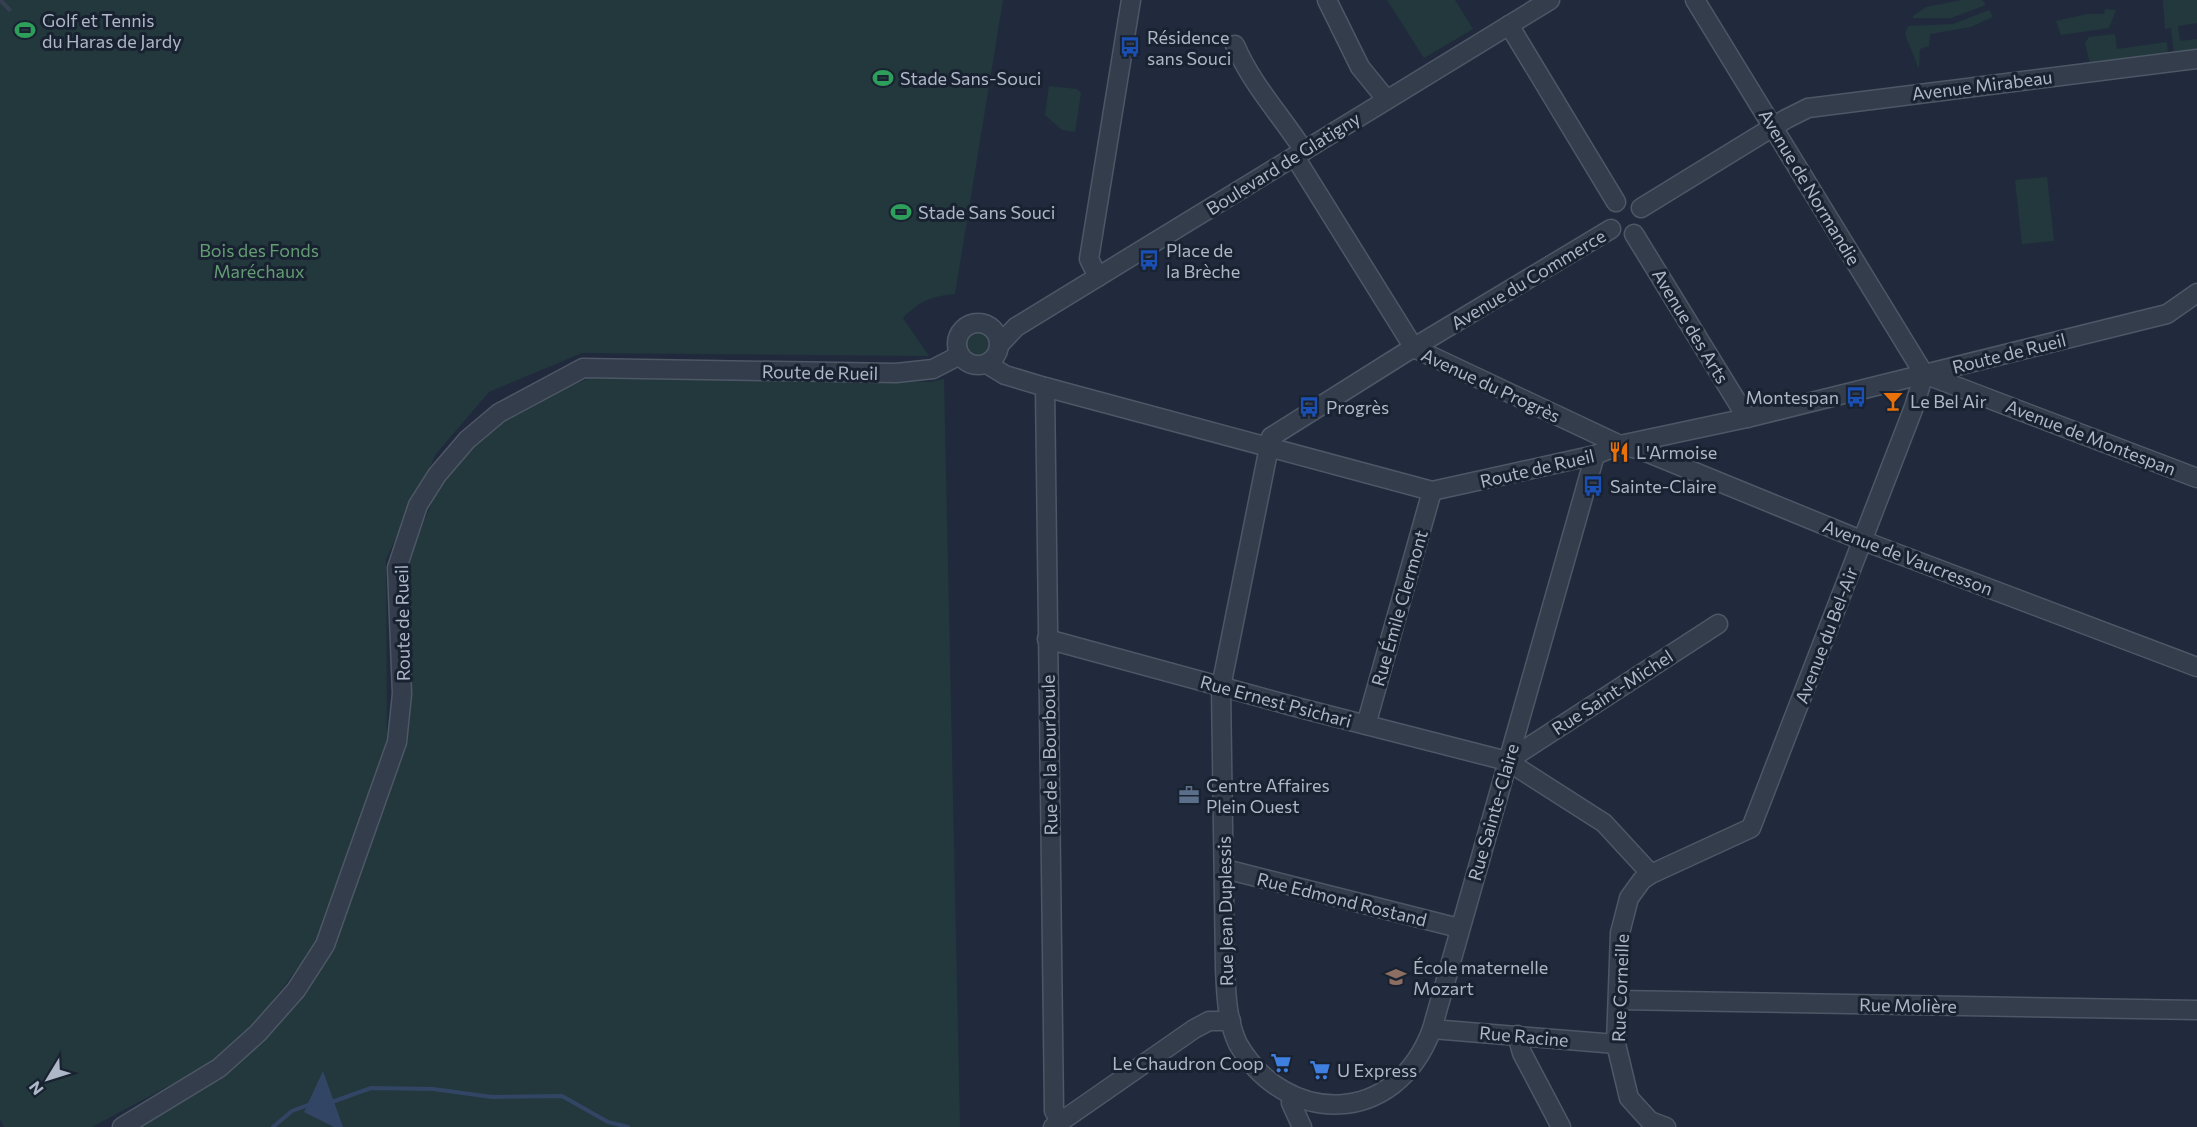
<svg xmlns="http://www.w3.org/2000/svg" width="2197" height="1127" viewBox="0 0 2197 1127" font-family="Commissioner,sans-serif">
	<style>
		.green { fill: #22383d }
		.water { fill: #324565 }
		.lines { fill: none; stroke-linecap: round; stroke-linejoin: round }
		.stream { stroke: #324565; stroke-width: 4 }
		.highway-tunnel { stroke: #353f51; stroke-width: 26; stroke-dasharray: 26 13; stroke-linecap: butt }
		.minor-casing { stroke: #4e5766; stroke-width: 21 }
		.minor { stroke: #343d4c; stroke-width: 18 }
		.labels { text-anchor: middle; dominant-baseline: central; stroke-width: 6; stroke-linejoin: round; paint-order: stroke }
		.poi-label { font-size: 18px; fill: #aeb7c8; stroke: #192230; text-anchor: start }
		.street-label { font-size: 18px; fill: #aeb7c8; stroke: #192230 }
		.park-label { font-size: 18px; fill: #639b73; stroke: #192230 }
	</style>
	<rect width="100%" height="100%" fill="#202a3c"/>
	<g class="green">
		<path d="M0,0H1003L955,294C932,296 919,301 903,318L929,356L582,353L489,392L436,454L386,559L387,740L319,941L252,1027L210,1064L92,1127H4L0,1119Z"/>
		<polygon points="1387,0 1455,0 1473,29 1424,58"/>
		<polygon points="1962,0 1982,0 1986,5 1951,18 1913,18 1913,16 1926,7"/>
		<polygon points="2163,0 2197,0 2197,23 2178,26 2180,41 2197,39 2197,52 2174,54 2171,28 2165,29"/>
		<polygon points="2105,9 2116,10 2109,28 2061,35 2056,21 2087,14 2104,14"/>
		<polygon points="1989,10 1993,17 1971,27 1930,34 1929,46 1920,49 1919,69 1905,34 1908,26 1953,24"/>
		<polygon points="2115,34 2117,49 2167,42 2168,55 2090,64 2085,43 2089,37"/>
		<polygon points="1049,86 1077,89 1081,93 1075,132 1062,130 1045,115"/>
		<polygon points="2047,177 2054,241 2022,244 2015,180"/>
		<circle cx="978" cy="344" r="13"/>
		<polygon points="593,377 930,382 944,379 960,1127 132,1127 221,1077 331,947 406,748 410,621 406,564 449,462 504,411"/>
	</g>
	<polygon class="water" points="323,1071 343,1127 334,1127 304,1112"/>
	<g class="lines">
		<g class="stream">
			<polyline points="332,1102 371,1088 433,1089 492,1097 562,1096 608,1122 628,1127"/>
			<polyline points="273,1127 292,1111 313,1103"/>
		</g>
		<polyline class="highway-tunnel" points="0,3 3,0"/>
		<g class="minor-casing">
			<g id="minor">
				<polyline points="1327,0 1360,67 1386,99"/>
				<polyline points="1695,0 1924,374"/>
				<polyline points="1509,25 1616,202"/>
				<path d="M1235,45C1252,85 1281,115 1304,151"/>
				<polyline points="1295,157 1414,348 1620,445 1641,450 1861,540 2197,667"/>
				<polyline points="1641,208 1786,119 1808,108 2197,59"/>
				<polyline points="1634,234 1747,418"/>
				<polyline points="1098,277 1089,259 1131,0"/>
				<circle cx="978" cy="344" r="21"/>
				<polyline points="1000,344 1016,327 1550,0"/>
				<polyline points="987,364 1005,375 1045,387 1432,491 1595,455 1620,445 1747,418 2167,314 2197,293"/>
				<polyline points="1924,374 2197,478"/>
				<polyline points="1045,387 1054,1111 1061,1121"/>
				<path d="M1595,455L1432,1029C1396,1127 1286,1127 1238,1044C1227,1021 1226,993 1225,968L1221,687L1271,437L1403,354L1611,229"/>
				<polyline points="1047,639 1296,707 1507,761 1604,823 1651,874"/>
				<polyline points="1366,725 1432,491"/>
				<polyline points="1507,761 1718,624"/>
				<polyline points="1225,869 1459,928"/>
				<polyline points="1618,1000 2197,1010"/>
				<polyline points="1432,1029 1616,1044"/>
				<polyline points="1517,1035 1522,1053 1561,1127"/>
				<polyline points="1291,1103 1302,1127"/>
				<polyline points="122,1127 219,1068 258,1033 296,990 325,945 397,742 402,694 397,568 418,505 437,475 467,440 499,413 583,368 896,373 933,369 960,355"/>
				<polyline points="1053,1127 1194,1029 1209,1021 1231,1021"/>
				<polyline points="1666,1127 1650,1121 1629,1098 1616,1044 1620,933 1629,898 1642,880 1651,874 1751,828 1914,407 1924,374"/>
			</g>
		</g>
		<use href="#minor" class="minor"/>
	</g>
	<defs>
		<g id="stadium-bare" transform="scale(1.62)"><path d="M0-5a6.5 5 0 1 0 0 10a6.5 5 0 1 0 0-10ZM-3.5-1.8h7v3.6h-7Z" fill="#2e9e5b" stroke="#192230" stroke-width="2.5" paint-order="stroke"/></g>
		<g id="bus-bare" transform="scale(1.62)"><path d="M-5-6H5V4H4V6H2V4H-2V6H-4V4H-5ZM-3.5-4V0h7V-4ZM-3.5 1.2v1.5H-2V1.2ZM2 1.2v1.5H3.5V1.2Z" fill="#1a4fb4" stroke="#192230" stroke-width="2.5" paint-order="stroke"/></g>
		<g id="bar-bare" transform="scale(1.62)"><path d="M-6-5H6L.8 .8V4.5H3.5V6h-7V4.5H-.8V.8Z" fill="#e8710a" stroke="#192230" stroke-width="2.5" paint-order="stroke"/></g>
		<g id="restaurant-bare" transform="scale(1.62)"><path d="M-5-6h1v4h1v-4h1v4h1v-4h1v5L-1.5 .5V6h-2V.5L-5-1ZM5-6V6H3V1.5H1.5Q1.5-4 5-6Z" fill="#e8710a" stroke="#192230" stroke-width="2.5" paint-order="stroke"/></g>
		<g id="office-bare" transform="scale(1.62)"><path d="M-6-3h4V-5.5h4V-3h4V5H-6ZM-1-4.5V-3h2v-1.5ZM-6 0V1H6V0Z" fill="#5c6f8a" stroke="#192230" stroke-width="2.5" paint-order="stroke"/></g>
		<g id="school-bare" transform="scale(1.62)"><path d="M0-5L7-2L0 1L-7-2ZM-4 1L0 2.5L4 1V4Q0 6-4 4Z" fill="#8d6e63" stroke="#192230" stroke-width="2.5" paint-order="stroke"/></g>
		<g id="supermarket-bare" transform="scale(1.62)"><path d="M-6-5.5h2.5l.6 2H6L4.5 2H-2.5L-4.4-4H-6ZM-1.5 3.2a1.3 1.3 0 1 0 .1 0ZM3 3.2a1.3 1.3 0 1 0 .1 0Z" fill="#3f7fe0" stroke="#192230" stroke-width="2.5" paint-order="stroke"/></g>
	</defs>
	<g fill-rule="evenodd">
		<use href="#stadium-bare" x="25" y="30"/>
		<use href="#bus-bare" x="1130" y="47"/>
		<use href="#stadium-bare" x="883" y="78"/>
		<use href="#stadium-bare" x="901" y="212"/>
		<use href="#bus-bare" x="1149" y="260"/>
		<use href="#bus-bare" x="1856" y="397"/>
		<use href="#bar-bare" x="1893" y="401"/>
		<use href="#bus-bare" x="1309" y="407"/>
		<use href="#restaurant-bare" x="1619" y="452"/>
		<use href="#bus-bare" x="1593" y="486"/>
		<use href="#office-bare" x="1189" y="795"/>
		<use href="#school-bare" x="1396" y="977"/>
		<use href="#supermarket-bare" x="1281" y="1063"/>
		<use href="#supermarket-bare" x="1320" y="1070"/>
	</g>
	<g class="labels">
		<g class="poi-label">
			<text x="42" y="20">Golf et Tennis<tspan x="42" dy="21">du Haras de Jardy</tspan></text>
			<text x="1147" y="37">Résidence<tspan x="1147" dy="21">sans Souci</tspan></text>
			<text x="900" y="78">Stade Sans-Souci</text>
			<text x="918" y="212">Stade Sans Souci</text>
			<text x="1166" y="250">Place de<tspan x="1166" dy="21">la Brèche</tspan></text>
			<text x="1839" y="397" text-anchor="end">Montespan</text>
			<text x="1910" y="401">Le Bel Air</text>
			<text x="1326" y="407">Progrès</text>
			<text x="1636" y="452">L'Armoise</text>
			<text x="1610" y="486">Sainte-Claire</text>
			<text x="1206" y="785">Centre Affaires<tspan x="1206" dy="21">Plein Ouest</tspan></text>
			<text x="1413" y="967">École maternelle<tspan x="1413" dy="21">Mozart</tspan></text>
			<text x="1264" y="1063" text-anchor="end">Le Chaudron Coop</text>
			<text x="1337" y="1070">U Express</text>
		</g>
		<g class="street-label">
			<text transform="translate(1982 85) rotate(-7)">Avenue Mirabeau</text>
			<text transform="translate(1283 163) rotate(-32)">Boulevard de Glatigny</text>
			<text transform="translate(1810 187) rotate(59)">Avenue de Normandie</text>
			<text transform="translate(1528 279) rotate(-31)">Avenue du Commerce</text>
			<text transform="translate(1691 326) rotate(59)">Avenue des Arts</text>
			<text transform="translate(2009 353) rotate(-14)">Route de Rueil</text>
			<text transform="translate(820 372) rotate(1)">Route de Rueil</text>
			<text transform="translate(1491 385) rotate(25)">Avenue du Progrès</text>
			<text transform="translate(2091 437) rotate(21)">Avenue de Montespan</text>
			<text transform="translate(1537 468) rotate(-13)">Route de Rueil</text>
			<text transform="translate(1908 557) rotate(21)">Avenue de Vaucresson</text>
			<text transform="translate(1399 608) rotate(-74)">Rue Émile Clermont</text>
			<text transform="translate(402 623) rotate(-91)">Route de Rueil</text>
			<text transform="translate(1826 635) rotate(-69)">Avenue du Bel-Air</text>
			<text transform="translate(1612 692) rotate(-33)">Rue Saint-Michel</text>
			<text transform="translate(1276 701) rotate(15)">Rue Ernest Psichari</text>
			<text transform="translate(1049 755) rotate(-91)">Rue de la Bourboule</text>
			<text transform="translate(1493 812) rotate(-74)">Rue Sainte-Claire</text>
			<text transform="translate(1342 899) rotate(14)">Rue Edmond Rostand</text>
			<text transform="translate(1225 911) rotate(-91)">Rue Jean Duplessis</text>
			<text transform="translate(1620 988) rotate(-88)">Rue Corneille</text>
			<text transform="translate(1908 1005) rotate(1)">Rue Molière</text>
			<text transform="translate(1524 1036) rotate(5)">Rue Racine</text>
		</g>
		<g class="park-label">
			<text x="259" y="250">Bois des Fonds<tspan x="259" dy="21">Maréchaux</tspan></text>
		</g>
	</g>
	<g transform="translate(48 1079) rotate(232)" stroke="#192230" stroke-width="4.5" paint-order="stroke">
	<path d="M0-4.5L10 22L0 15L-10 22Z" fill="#aeb7c8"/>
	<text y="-9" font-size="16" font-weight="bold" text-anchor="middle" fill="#aeb7c8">N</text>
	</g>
</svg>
